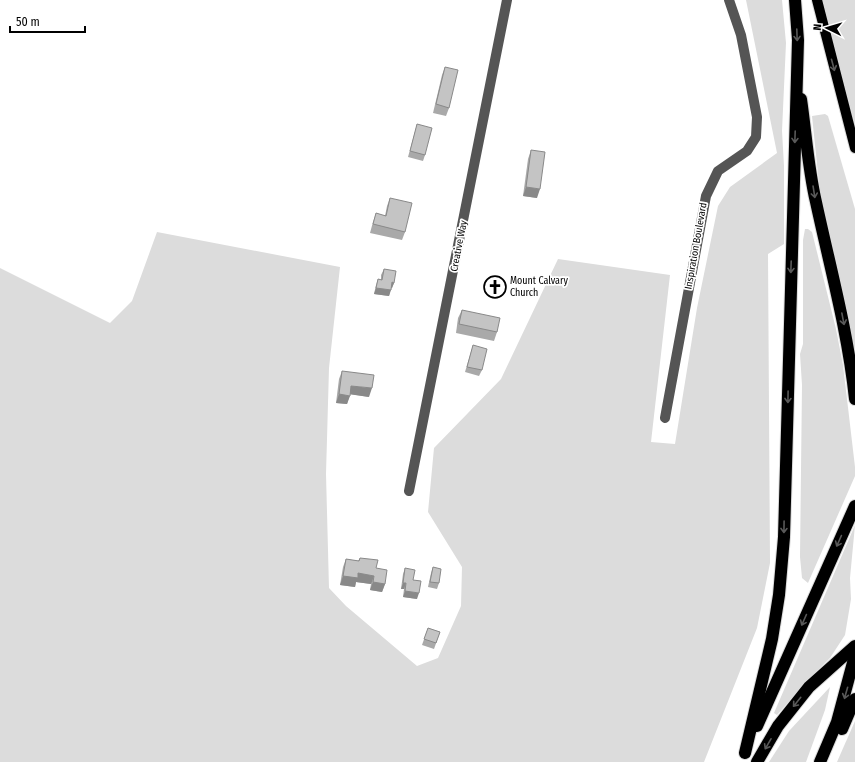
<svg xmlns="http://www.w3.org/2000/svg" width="855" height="762" viewBox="0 0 855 762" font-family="'Fira Sans Condensed',sans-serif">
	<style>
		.green { fill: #dcdcdc }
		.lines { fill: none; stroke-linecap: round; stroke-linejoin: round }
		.major-casing { stroke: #dbdbdb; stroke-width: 12 }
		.highway-casing { stroke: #dbdbdb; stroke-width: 14 }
		.minor { stroke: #555; stroke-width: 10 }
		.major { stroke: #000; stroke-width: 10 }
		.highway { stroke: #000; stroke-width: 12 }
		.wall { fill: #a9a9a9 }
		.shaded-wall { fill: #898989 }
		.building { fill: #c4c4c4; stroke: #898989 }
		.oneway { stroke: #595959 }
		.labels { text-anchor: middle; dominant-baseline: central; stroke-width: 3.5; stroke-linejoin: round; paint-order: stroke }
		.street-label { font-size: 10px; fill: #000; stroke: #fff }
		.poi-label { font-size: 10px; fill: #000; stroke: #fff; text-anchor: start }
	</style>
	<rect width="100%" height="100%" fill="#fff"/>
	<g class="green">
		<polygon points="746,0 782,0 786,43 782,131 784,166 784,244 768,254 770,563 757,628 704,762 0,762 0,268 110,323 132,301 157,232 340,267 329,368 326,474 329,588 346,606 417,666 438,658 461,606 462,567 428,512 434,448 501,379 558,259 670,275 651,442 675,444 697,308 718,206 730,187 777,153"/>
		<polygon points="821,0 855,0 855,124"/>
		<polygon points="825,114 828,116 855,209 855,350 821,203 812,116"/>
		<polygon points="805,229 808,229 812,232 836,329 843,365 855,467 855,476 808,583 802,578 800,557 802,385 800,354 803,344 803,240"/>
		<polygon points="855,525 850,578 851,599 845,635 830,658 807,681 777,715 774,713"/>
		<polygon points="830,687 825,710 806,762 769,762 789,731"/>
		<polygon points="855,721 855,762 837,762"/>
	</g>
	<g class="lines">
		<g class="major-casing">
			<polyline id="major" points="817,0 855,148"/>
		</g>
		<g class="highway-casing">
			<g id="highway">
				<path d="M801,99C806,133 808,168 816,202C830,267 848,332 855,399"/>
				<polyline points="757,726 855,506"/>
				<polyline points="842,729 855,699"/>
				<polyline points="745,753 772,639 779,595 784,537 798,40 795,0"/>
				<polyline points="757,762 778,726 809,687 855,646"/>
				<polyline points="820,762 837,722 855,655"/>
			</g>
		</g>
		<g class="minor">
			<polyline points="665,418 706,196 718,171 747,151 756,137 757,117 741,35 729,0"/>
			<polyline points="409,491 507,0"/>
		</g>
		<use href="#major" class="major"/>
		<use href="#highway" class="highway"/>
	</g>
	<g class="wall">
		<polygon points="445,67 449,108 446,116 433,113 442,75"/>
		<polygon points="417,124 425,155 423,161 408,157"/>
		<polygon points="531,150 537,198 523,196 528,159"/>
		<polygon points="390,198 405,232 402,240 370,233 373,222 376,213 385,216 387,206"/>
		<polygon points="384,269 394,283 392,288 391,288 389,296 374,294 376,285 378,279 381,280 381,275"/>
		<polygon points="462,310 497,332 494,341 456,333 458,318"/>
		<polygon points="473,345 482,370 479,376 465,372"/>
		<polygon points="342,371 369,397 350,394 347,404 336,403 339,379"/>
		<polygon points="360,558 376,568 385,584 382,592 370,590 371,584 356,582 355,587 340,585 343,567 346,559 358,561"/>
		<polygon points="433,567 439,583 437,589 428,587 431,573"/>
		<polygon points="405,568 413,580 417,599 403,597 404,589 401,589 403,574"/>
		<polygon points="428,628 440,632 434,649 422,645"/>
	</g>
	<g class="shaded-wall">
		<polygon points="526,187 540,189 537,198 523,196"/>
		<polygon points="392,282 394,283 392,288 390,288"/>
		<polygon points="376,288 391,290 389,296 374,294"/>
		<polygon points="351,386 372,388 369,397 348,394"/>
		<polygon points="339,394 350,396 347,404 336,403"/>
		<polygon points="358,573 374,576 371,584 356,582 355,587 340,585 343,576"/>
		<polygon points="373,582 385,584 382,592 370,590"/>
		<polygon points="403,583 406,583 404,589 401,589"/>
		<polygon points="405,591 419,593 417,599 403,597"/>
	</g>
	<g class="building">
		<polygon points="445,67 458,70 449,108 436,104"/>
		<polygon points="417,124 432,128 425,155 410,151"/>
		<polygon points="531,150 545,152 540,189 526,187"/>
		<polygon points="390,198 412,203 405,232 373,224 376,213 386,216"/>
		<polygon points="384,269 396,271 394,283 392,282 391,290 376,288 378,279 382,280"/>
		<polygon points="462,310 500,318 497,332 459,324"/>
		<polygon points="473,345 487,349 482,370 467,367"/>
		<polygon points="342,371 374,375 372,388 351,386 350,396 339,394"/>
		<polygon points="360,558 378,560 376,568 387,570 385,584 373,582 374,576 358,573 358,578 343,576 346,559 359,561"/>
		<polygon points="433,567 441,569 439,583 430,582"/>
		<polygon points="405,568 415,570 413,580 421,581 419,593 405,591 406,583 403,583"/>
		<polygon points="428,628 440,632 436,643 424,639"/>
	</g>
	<defs><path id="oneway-shaft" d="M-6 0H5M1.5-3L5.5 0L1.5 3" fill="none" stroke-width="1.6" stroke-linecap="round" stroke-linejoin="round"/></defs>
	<g class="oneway">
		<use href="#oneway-shaft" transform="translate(797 35) rotate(88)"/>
		<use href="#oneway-shaft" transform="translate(833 65) rotate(75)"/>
		<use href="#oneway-shaft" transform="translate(795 137) rotate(92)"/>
		<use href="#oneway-shaft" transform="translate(814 192) rotate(81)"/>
		<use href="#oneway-shaft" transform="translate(791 267) rotate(92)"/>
		<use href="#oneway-shaft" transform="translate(843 319) rotate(79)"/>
		<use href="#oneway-shaft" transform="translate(788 397) rotate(91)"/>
		<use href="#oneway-shaft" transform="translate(784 527) rotate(91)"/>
		<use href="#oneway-shaft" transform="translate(839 541) rotate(114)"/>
		<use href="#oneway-shaft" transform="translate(804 620) rotate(114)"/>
		<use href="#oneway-shaft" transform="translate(846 693) rotate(106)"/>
		<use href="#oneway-shaft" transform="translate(797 702) rotate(129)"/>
		<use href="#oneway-shaft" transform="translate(768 744) rotate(120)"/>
	</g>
	<defs>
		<g id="church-ring" transform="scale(1.15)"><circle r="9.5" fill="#fff" stroke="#000" stroke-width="1.5"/><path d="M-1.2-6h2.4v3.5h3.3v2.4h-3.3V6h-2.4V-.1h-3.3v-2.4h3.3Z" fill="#000"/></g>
	</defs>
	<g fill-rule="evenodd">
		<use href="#church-ring" x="495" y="287"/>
	</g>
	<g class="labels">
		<g class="street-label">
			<text transform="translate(459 246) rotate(-79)">Creative Way</text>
			<text transform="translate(696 246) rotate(-80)">Inspiration Boulevard</text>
		</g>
		<g class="poi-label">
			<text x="510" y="281">Mount Calvary<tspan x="510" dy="12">Church</tspan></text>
		</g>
	</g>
	<g transform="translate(827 28) rotate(275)" stroke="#ffffff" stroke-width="3" paint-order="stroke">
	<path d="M0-3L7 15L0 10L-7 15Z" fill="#000000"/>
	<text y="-6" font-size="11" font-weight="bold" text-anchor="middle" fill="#000000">N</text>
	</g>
	<path d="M10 26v6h75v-6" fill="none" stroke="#000000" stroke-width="2"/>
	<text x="16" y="26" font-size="12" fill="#000000" stroke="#ffffff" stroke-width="3" paint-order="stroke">50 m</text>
</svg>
